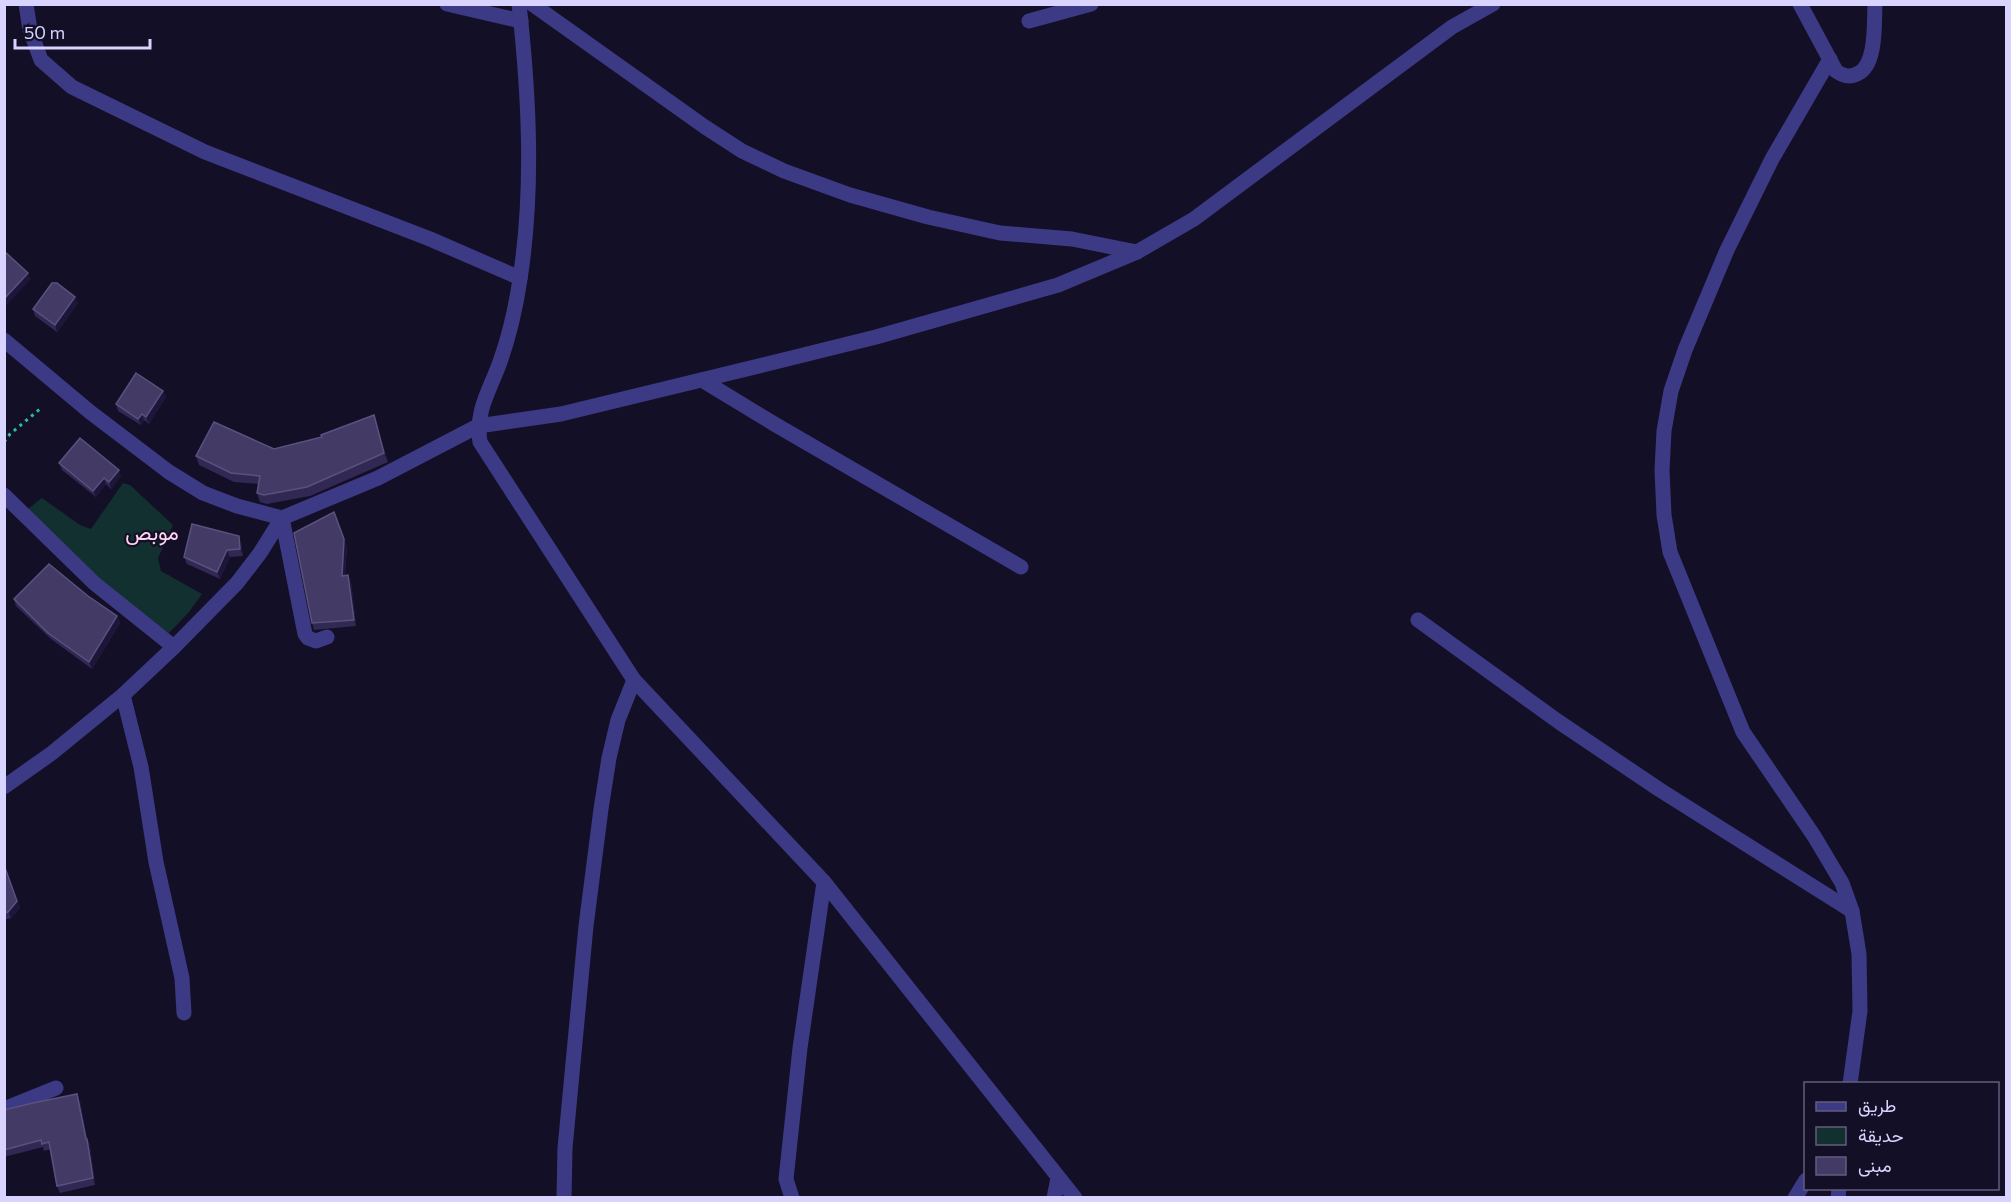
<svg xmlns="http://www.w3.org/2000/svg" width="2011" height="1202" viewBox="0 0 2011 1202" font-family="Commissioner,Vazirmatn,sans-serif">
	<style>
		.green { fill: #12302f }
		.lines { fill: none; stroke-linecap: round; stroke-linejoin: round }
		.path { stroke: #2fb8b0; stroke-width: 3; stroke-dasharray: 3 4.5; stroke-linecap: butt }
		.minor { stroke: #3d3a85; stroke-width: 15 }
		.tertiary { stroke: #3d3a85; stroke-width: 15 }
		.wall { fill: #312854 }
		.shaded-wall { fill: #1d163a }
		.building { fill: #433a66; stroke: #5a527e; stroke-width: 1.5 }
		.labels { text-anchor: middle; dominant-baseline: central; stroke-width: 4.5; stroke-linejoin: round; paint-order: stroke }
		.quarter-label { font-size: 21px; fill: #ffd6f0; stroke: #130f26 }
	</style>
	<rect width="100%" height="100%" fill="#130f26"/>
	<polygon class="green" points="123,483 130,485 173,525 158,558 161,571 202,594 189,612 169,633 148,620 23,513 42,498 80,525 91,529"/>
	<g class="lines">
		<polyline class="path" points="4,442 10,434 40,409"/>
		<g class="minor">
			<polyline points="26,4 30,30 41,60 72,87 205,152 430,239 520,278"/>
			<polyline points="447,4 521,21"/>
			<polyline points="532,4 705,127 742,151 784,171 850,195 928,217 1000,233 1072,239 1137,252"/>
			<path d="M1800,4L1836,71C1843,76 1849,78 1857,74C1877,66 1874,23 1875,4"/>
			<polyline points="1029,21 1091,4"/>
			<polyline points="1830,59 1772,159 1727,250 1685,350 1671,391 1664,431 1662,470 1664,515 1670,552 1743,732 1814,836 1842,883 1852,911 1859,954 1860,1011 1850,1084"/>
			<polyline points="4,340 90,412 169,472 203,493 237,506 282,518 305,634 308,638 316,641 327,637"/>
			<polyline points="702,380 776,425 1021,567"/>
			<polyline points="4,495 94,583 174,647"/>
			<polyline points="1418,620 1559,722 1660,790 1852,911"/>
			<polyline points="123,695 141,767 156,862 182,978 184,1013"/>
			<polyline points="4,787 52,753 123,695 174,647 237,583 260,553 282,518 378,478 478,426 561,414 767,364 876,337 1058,285 1137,252 1194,219 1452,27 1493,4"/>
			<polyline points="4,1109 56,1088"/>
			<polyline points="564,1198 565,1148 586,926 601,809 609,758 618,720 634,680"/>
			<polyline points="792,1198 786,1179 800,1048 824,882"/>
			<polyline points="1054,1198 1058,1178"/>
			<polyline points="1795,1198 1806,1180"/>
			<polyline points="1838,1198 1839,1188"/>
		</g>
		<path class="tertiary" d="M519,4C529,95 534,189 520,279C516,306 510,333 501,359C491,389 475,409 480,442L634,680L824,882L1075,1198"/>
	</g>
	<g class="wall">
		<polygon points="78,303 57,332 35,316 33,309"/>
		<polygon points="163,391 166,397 149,424 144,420 141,425 118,411 116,404"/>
		<polygon points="374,415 388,462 310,496 267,504 260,502 257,493 259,484 234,482 199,465 196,456 274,449 322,437"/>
		<polygon points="59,463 121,476 111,489 106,484 96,497 62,470"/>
		<polygon points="241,542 243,556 230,557 220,579 187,564 184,557"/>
		<polygon points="347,546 345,575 348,575 351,582 356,626 314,630 312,623"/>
		<polygon points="88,596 117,616 120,623 92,669 51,639 16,606 14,599"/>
		<polygon points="4,865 20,908 11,918 4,920"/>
		<polygon points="80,1101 87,1139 90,1145 95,1185 60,1193 57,1186 51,1149 44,1151 43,1147 4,1157 4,1110"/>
	</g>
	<g class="shaded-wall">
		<polygon points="28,273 31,279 4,308 4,299"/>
		<polygon points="75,297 78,303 57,332 55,325"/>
		<polygon points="163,391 166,397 149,424 146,417"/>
		<polygon points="142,414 144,420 141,425 138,419"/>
		<polygon points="374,415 377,424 388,462 384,453"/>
		<polygon points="119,470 121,476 111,489 109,482"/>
		<polygon points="104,478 106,484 96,497 93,491"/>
		<polygon points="239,536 241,542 243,556 240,549"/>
		<polygon points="344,539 347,546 344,583 342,576"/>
		<polygon points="227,550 230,557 220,579 217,572"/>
		<polygon points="348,575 351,582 356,626 354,620"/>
		<polygon points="117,616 120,623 92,669 89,662"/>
		<polygon points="4,865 20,908 11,918 8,912"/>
		<polygon points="77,1094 80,1101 88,1146 86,1139"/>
		<polygon points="87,1139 90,1145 95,1185 93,1178"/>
	</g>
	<g class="building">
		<polygon points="4,251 28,273 4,299"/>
		<polygon points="52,283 57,283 75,297 55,325 33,309"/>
		<polygon points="136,373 163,391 146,417 142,414 138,419 116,404"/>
		<polygon points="374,415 384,453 307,487 264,495 257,493 260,476 231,473 196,456 214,422 274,449 322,437 321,435"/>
		<polygon points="80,438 119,470 109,482 104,478 93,491 59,463"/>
		<polygon points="334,512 344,539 342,576 348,575 354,620 312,623 294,533"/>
		<polygon points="192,524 239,536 240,549 227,550 217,572 184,557"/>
		<polygon points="49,564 88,596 117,616 89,662 48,633 14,599"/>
		<polygon points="4,865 17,901 8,912 4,913"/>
		<polygon points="77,1094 86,1139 87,1139 93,1178 57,1186 49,1142 42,1144 41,1140 4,1150 4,1110 33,1103"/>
	</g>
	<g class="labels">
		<g class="quarter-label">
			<text x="152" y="531">موبص</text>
		</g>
	</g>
	<rect width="2011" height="1202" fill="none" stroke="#d9d4ff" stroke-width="12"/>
	<rect x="1804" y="1082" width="195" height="108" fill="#130f26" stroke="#625e7d" stroke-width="1.5"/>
	<rect x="1816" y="1102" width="30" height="9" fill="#3d3a85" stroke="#625e7d" stroke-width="1.5"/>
	<text x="1858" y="1112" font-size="18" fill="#d9d4ff">طريق</text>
	<rect x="1816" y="1127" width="30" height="18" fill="#12302f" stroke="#625e7d" stroke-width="1.5"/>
	<text x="1858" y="1142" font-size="18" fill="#d9d4ff">حديقة</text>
	<rect x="1816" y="1157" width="30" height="18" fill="#433a66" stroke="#625e7d" stroke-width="1.5"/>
	<text x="1858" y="1172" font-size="18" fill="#d9d4ff">مبنى</text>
	<path d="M15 39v9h135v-9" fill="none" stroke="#d9d4ff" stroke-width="3"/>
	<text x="24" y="39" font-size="18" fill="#d9d4ff" stroke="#130f26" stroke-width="4.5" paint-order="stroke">50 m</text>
</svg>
